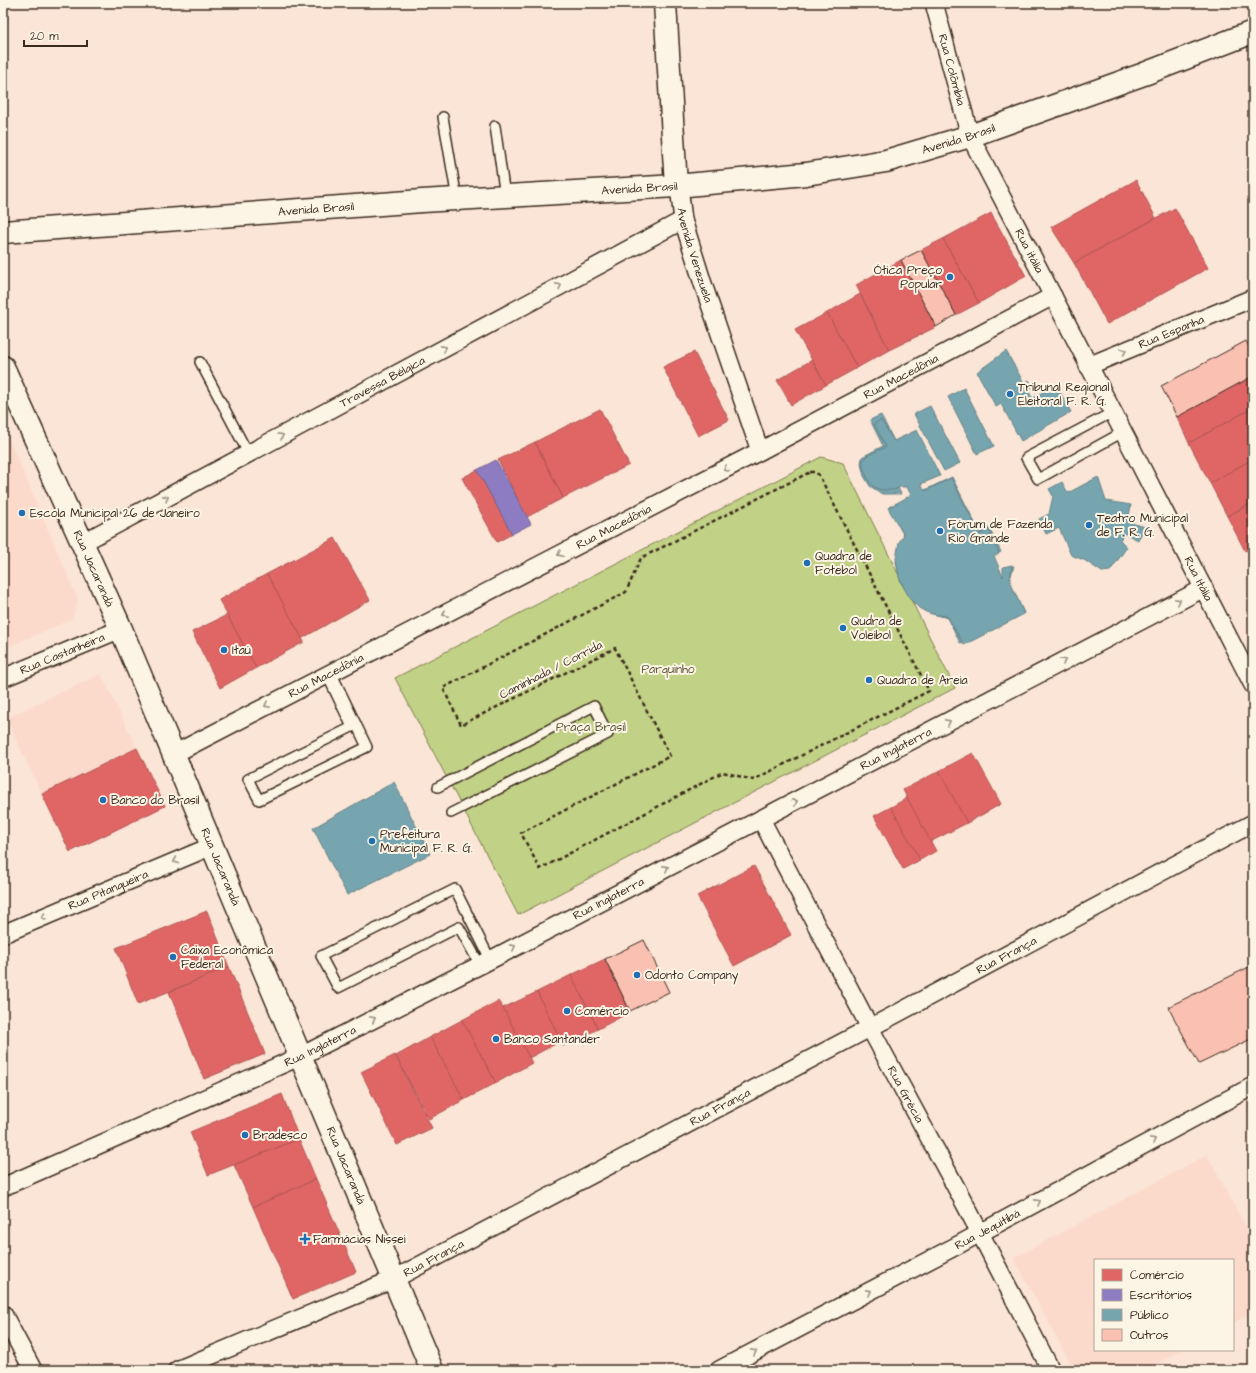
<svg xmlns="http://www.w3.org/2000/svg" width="1256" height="1373" viewBox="0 0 1256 1373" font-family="'Architects Daughter',sans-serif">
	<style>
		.built { fill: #fbdacb }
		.green { fill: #c1d185; stroke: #7e7e52 }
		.shops { fill: #e06666; stroke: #ae5450 }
		.offices { fill: #8e7cc3; stroke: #756392 }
		.public { fill: #76a5af; stroke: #648084 }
		.building { fill: #fac0b2; stroke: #3b2a1e }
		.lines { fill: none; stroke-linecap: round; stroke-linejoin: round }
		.service-casing { stroke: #3b2a1e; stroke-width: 12 }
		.minor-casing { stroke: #3b2a1e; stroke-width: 20 }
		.tertiary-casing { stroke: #3b2a1e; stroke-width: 25 }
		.secondary-casing { stroke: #3b2a1e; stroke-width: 25 }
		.path { stroke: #3b2a1e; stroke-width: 2.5; stroke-dasharray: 4 3; stroke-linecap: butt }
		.service { stroke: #fcf5e5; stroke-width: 9 }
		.minor { stroke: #fcf5e5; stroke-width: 17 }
		.tertiary { stroke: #fcf5e5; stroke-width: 22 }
		.secondary { stroke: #fcf5e5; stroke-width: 22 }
		.oneway { stroke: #9c9082 }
		.poi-dot { fill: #1f6fb2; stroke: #fcf5e5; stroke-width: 1.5 }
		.labels { text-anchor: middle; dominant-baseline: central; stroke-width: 4; stroke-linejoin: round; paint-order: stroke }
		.street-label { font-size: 12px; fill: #3b2a1e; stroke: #fcf5e5 }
		.poi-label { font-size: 12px; fill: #3b2a1e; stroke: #fcf5e5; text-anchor: start }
		.park-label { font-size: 12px; fill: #5c5438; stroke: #fcf5e5 }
	</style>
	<rect width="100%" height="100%" fill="#fbe5d6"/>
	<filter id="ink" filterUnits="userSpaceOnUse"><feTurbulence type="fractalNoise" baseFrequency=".025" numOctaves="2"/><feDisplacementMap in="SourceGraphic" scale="8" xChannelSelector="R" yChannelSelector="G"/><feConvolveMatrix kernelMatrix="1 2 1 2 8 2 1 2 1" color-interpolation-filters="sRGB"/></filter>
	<g filter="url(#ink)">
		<g class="built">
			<polygon points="3,425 78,600 72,619 3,649"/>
			<polygon points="101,674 137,748 42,794 6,718"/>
			<polygon points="1207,1155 1253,1240 1253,1312 1233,1323 1233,1260 1095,1260 1095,1350 1182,1350 1145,1370 1074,1370 1014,1258"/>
		</g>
		<polygon class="green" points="821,457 843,463 955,688 518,915 395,678"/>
		<g class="shops">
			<polygon points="1136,180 1156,218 1074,263 1051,227"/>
			<polygon points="1175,208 1208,268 1107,324 1074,263"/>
			<polygon points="991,213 1026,276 979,303 943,239"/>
			<polygon points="943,239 979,303 956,315 921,250"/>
			<polygon points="901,260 936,327 889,350 856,285"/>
			<polygon points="860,294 889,350 857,368 827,313"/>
			<polygon points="827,313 857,368 826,385 795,330"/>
			<polygon points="694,352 729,420 698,436 663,367"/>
			<polygon points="812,360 826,385 791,405 777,380"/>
			<polygon points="1253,376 1253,408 1189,443 1177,417"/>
			<polygon points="1253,408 1253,459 1210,483 1189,443"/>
			<polygon points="600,409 629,465 563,498 535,442"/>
			<polygon points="535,442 563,498 527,517 498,460"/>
			<polygon points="1253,459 1253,502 1227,516 1210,483"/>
			<polygon points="477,470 512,534 497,542 462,478"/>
			<polygon points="1253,503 1253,547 1245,551 1227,516"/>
			<polygon points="335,538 370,600 301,639 267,574"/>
			<polygon points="267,574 304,642 256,668 219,600"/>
			<polygon points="227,615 256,668 220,688 192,632"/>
			<polygon points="137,748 165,806 70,852 42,794"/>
			<polygon points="973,753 1001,804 967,823 939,771"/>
			<polygon points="939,771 967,823 930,842 903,790"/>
			<polygon points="907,798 936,851 920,860 891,807"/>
			<polygon points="891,807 920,860 903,869 874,816"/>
			<polygon points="754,866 791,935 734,966 697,896"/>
			<polygon points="207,911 229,967 138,1004 116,948"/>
			<polygon points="605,959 630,1012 598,1029 571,975"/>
			<polygon points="229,967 265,1054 204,1079 169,992"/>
			<polygon points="571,975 598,1029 563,1046 537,992"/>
			<polygon points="537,992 561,1041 529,1058 503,1008"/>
			<polygon points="498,1001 503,1008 532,1063 496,1083 462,1020"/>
			<polygon points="462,1020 496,1083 464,1100 430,1037"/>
			<polygon points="430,1037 464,1100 429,1119 396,1056"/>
			<polygon points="395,1055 432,1128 397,1145 361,1072"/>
			<polygon points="282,1094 299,1139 208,1175 190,1132"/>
			<polygon points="299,1139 316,1179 253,1207 234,1165"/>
			<polygon points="316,1179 356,1272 293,1299 253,1207"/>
		</g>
		<polygon class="offices" points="496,460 531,524 512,534 477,470"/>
		<g class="public">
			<polygon points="1006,351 1024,383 1029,380 1033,387 1028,390 1032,398 1056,385 1071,412 1021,441 1001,404 996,407 977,372"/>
			<polygon points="964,388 994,446 977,454 948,397"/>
			<polygon points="930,406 960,463 944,471 914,414"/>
			<polygon points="881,415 894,441 916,431 938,476 920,484 923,491 952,477 980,533 989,528 1001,552 992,555 1003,577 1006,568 1014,566 1009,582 1024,613 960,643 948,618 929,613 913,600 901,583 896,562 904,536 889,507 912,496 905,482 897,486 901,494 882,494 870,486 864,476 861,464 862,457 883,446 870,420"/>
			<polygon points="881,420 894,441 917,430 940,476 921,484 925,491 951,478 980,534 989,529 999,554 994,556 1003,577 1003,567 1012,565 1010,581 1024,614 964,645 947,616 937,615 926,612 919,608 911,600 904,588 899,577 896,559 899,542 904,535 888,508 911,495 907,487 900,487 894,490 881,490 874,487 869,482 863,467 863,461 866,456 886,447 874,424"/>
			<polygon points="1098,477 1106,501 1131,505 1128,522 1145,527 1138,540 1124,533 1120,540 1127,547 1110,571 1102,572 1084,560 1071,555 1059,528 1046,534 1039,519 1049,514 1053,496 1049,489 1062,482 1068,493"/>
			<polygon points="394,782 430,854 347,895 313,828"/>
		</g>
		<g class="building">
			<polygon points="921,250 956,315 936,327 901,260"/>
			<polygon points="1246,341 1253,354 1253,376 1177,417 1161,386"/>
			<polygon points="644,940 669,992 630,1011 605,959"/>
			<polygon points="1253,965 1253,1038 1199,1064 1168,1007"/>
		</g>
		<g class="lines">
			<g class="service-casing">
				<g id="service">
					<polyline points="443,117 457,199"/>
					<polyline points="495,126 505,196"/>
					<polyline points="200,362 248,453"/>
					<polyline points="1113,412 1026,458 1038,479 1123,432"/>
					<polyline points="327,675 352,727 248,779 259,800 367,747 331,672"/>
					<polyline points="438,787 594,706 608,734 451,813"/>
					<polyline points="480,965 459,927 338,988 321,956 455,889 490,959"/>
				</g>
			</g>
			<g class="minor-casing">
				<g id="minor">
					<path id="s1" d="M934,3L970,136L1130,445L1253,685"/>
					<path id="s2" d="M676,186L680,195L683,220L703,284L760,451"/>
					<path id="s3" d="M1088,366L1253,298"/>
					<path id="s4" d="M82,543L683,220"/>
					<path id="s5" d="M3,678L121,629"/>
					<path id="s6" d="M174,754L760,451L1053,296"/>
					<path id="s7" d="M761,819L870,1028L966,1206L1051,1370"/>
					<path id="s8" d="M3,934L212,846"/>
					<path id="s9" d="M3,1187L301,1056L496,957L1204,588"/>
					<polyline points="3,1314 33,1370"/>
					<path id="s10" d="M177,1370L394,1279L898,1013L1253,823"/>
					<path id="s11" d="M719,1370L958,1245L1253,1086"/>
				</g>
			</g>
			<g class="tertiary-casing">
				<g id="tertiary">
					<polyline points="665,3 676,186"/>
					<path id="s12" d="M3,367L121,629L432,1370"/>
				</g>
			</g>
			<g class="secondary-casing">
				<g id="secondary">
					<path id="s13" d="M3,232L422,201L676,186L806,174L886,161L970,136L1144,74L1253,32"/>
				</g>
			</g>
			<polygon class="path" points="810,472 815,472 819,475 929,691 753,780 723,772 540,869 521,833 670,756 615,648 461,725 443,688 626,592 641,558"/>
			<use href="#service" class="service"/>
			<use href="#minor" class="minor"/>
			<use href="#tertiary" class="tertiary"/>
			<use href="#secondary" class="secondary"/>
		</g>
		<defs><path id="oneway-chevron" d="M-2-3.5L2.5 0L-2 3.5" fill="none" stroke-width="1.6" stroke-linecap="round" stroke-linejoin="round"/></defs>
		<g class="oneway">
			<use href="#oneway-chevron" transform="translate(559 286) rotate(-28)"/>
			<use href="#oneway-chevron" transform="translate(444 348) rotate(-28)"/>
			<use href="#oneway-chevron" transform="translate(1124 351) rotate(-22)"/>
			<use href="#oneway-chevron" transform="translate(281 436) rotate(-28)"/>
			<use href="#oneway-chevron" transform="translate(726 469) rotate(153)"/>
			<use href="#oneway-chevron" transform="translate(166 498) rotate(-28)"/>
			<use href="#oneway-chevron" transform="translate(560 554) rotate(153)"/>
			<use href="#oneway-chevron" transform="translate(1178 601) rotate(-27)"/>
			<use href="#oneway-chevron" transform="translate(445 614) rotate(153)"/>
			<use href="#oneway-chevron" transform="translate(1063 661) rotate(-28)"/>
			<use href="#oneway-chevron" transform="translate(267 705) rotate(153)"/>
			<use href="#oneway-chevron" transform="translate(948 722) rotate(-28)"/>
			<use href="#oneway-chevron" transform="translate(795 802) rotate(-27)"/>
			<use href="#oneway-chevron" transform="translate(176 861) rotate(157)"/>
			<use href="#oneway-chevron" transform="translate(666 868) rotate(-27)"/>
			<use href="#oneway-chevron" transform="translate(44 917) rotate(157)"/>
			<use href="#oneway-chevron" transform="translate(513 947) rotate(-28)"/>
			<use href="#oneway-chevron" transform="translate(373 1019) rotate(-27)"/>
			<use href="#oneway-chevron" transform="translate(1153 1140) rotate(-28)"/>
			<use href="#oneway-chevron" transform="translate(1038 1202) rotate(-28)"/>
			<use href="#oneway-chevron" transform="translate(869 1292) rotate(-28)"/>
			<use href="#oneway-chevron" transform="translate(754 1352) rotate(-28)"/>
		</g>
	</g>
	<g class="poi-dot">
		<circle cx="950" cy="277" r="4"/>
		<circle cx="1010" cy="394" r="4"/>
		<circle cx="22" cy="513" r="4"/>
		<circle cx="1089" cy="525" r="4"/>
		<circle cx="940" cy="531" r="4"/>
		<circle cx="807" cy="563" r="4"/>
		<circle cx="843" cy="628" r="4"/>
		<circle cx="224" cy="650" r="4"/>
		<circle cx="869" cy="680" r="4"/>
		<circle cx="103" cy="800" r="4"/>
		<circle cx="372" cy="841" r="4"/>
		<circle cx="173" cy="957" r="4"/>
		<circle cx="637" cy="975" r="4"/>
		<circle cx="567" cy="1011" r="4"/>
		<circle cx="496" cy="1039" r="4"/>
		<circle cx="245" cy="1135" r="4"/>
		<path d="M303 1233h4v4h4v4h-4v4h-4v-4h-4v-4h4z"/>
	</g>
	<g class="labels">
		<g class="street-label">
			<text stroke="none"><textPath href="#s1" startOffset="69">Rua Colômbia</textPath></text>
			<text stroke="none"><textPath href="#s13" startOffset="962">Avenida Brasil</textPath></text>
			<text stroke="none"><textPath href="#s13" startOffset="638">Avenida Brasil</textPath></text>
			<text stroke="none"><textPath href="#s13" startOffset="314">Avenida Brasil</textPath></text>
			<text stroke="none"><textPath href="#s1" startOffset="267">Rua itália</textPath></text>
			<text stroke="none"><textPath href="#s2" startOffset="72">Avenida Venezuela</textPath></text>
			<text stroke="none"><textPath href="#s3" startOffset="90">Rua Espanha</textPath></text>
			<text stroke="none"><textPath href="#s6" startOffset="819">Rua Macedônia</textPath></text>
			<text stroke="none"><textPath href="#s4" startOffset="341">Travessa Bélgica</textPath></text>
			<text stroke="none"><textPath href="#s6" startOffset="495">Rua Macedônia</textPath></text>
			<text stroke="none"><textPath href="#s12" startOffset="221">Rua Jacarandá</textPath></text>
			<text stroke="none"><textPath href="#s1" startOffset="636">Rua Itália</textPath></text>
			<text stroke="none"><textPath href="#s5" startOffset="64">Rua Castanheira</textPath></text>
			<text transform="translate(551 670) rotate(-27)">Caminhada / Corrida</text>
			<text stroke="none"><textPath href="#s6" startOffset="171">Rua Macedônia</textPath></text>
			<text stroke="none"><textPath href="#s9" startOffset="995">Rua Inglaterra</textPath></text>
			<text stroke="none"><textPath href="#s12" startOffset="545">Rua Jacarandá</textPath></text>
			<text stroke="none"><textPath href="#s8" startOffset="114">Rua Pitangueira</textPath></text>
			<text stroke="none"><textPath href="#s9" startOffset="671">Rua Inglaterra</textPath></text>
			<text stroke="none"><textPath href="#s10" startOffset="928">Rua França</textPath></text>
			<text stroke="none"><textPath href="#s9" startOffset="347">Rua Inglaterra</textPath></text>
			<text stroke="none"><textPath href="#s7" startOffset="311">Rua Grécia</textPath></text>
			<text stroke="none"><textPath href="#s10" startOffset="604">Rua França</textPath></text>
			<text stroke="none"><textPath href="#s12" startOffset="869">Rua Jacarandá</textPath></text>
			<text stroke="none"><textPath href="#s11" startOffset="303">Rua Jequitibá</textPath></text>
			<text stroke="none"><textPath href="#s10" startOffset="280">Rua França</textPath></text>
		</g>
		<g class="poi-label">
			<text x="942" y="270" text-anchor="end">Ótica Preço<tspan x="942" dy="14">Popular</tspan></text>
			<text x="1018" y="387">Tribunal Regional<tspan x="1018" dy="14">Eleitoral F. R. G.</tspan></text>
			<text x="30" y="513">Escola Municipal 26 de Janeiro</text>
			<text x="1097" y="518">Teatro Municipal<tspan x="1097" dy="14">de F. R. G.</tspan></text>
			<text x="948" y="524">Fórum de Fazenda<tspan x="948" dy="14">Rio Grande</tspan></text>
			<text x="815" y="556">Quadra de<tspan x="815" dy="14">Fotebol</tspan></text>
			<text x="851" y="621">Qudra de<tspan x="851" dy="14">Voleibol</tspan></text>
			<text x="232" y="650">Itaú</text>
			<text x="877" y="680">Quadra de Areia</text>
			<text x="111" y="800">Banco do Brasil</text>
			<text x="380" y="834">Prefeitura<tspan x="380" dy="14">Municipal F. R. G.</tspan></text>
			<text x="181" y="950">Caixa Econômica<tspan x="181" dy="14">Federal</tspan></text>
			<text x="645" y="975">Odonto Company</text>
			<text x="575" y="1011">Comércio</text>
			<text x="504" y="1039">Banco Santander</text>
			<text x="253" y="1135">Bradesco</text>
			<text x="313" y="1239">Farmácias Nissei</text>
		</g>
		<g class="park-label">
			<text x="668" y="669">Parquinho</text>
			<text x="591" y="727">Praça Brasil</text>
		</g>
	</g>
	<rect width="1256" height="1373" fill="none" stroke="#fcf5e5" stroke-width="16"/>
	<rect x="8" y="8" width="1240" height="1357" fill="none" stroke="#3b2a1e" stroke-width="1.5" filter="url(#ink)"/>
	<rect x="1094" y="1259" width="140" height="92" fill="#fcf5e5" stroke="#afa495"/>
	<rect x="1102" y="1269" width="20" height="12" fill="#e06666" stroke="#afa495"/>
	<text x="1130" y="1279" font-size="12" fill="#3b2a1e">Comércio</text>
	<rect x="1102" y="1289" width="20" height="12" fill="#8e7cc3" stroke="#afa495"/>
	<text x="1130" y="1299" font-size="12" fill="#3b2a1e">Escritórios</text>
	<rect x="1102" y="1309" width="20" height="12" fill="#76a5af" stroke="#afa495"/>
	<text x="1130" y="1319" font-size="12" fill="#3b2a1e">Público</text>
	<rect x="1102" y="1329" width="20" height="12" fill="#fac0b2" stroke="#afa495"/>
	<text x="1130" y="1339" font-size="12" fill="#3b2a1e">Outros</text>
	<path d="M24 40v6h63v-6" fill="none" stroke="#3b2a1e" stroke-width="2"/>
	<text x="30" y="40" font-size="12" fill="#3b2a1e" stroke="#fcf5e5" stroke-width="3" paint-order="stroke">20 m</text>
</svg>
